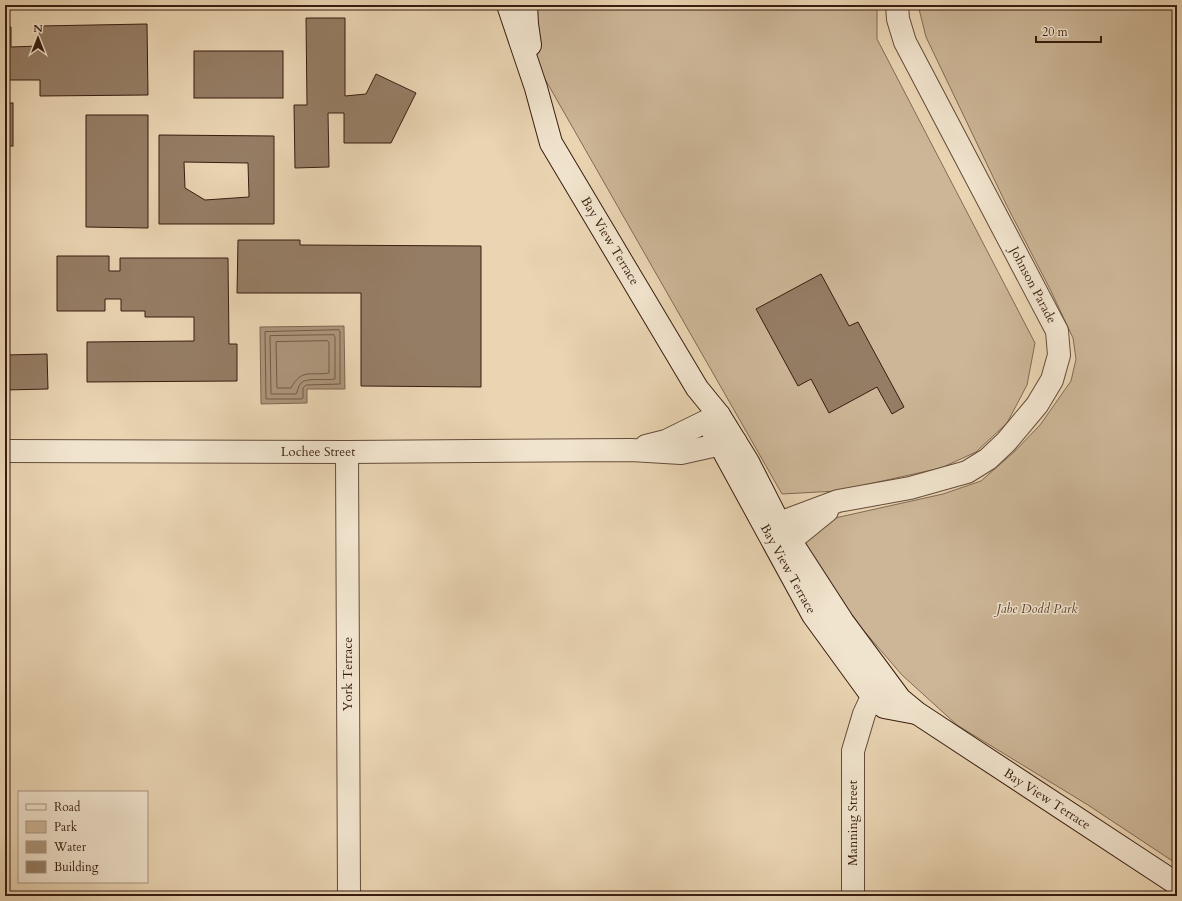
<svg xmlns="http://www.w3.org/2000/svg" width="1182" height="901" viewBox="0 0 1182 901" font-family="Cardo,serif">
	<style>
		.green { fill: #ccb697; stroke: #826a54 }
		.water { fill: #ad967c; stroke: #7e6651 }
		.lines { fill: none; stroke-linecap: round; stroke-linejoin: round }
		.shore { stroke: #725a46; stroke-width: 1 }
		.building { fill: #957d65; stroke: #381d10; fill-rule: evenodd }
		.street-casing { stroke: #644b39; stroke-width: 24 }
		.secondary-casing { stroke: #381d10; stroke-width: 24 }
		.street { stroke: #f1e4ce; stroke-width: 22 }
		.secondary { stroke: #f1e4ce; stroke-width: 22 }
		.labels { text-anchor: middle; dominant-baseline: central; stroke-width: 3; stroke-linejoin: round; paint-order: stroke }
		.street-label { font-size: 13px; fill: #381d10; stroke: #f1e4ce }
		.park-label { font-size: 13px; font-style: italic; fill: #5d4332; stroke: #f1e4ce }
	</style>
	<rect width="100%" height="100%" fill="#ead5b3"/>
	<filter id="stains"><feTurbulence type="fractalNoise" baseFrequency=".005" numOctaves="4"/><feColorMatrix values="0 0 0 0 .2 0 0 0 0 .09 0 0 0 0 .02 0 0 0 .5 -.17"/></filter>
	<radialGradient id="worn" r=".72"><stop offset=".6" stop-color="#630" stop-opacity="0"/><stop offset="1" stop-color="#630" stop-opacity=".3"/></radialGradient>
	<g class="green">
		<polygon points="529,5 877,5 877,39 1035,343 1027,385 1007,423 976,452 941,468 837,491 782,494 537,65"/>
		<polygon points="918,5 1177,5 1177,864 1088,805 957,725 902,675 858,624 803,545 812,530 835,518 943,494 981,481 1013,453 1040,425 1071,381 1076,359 1073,338 1051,291 1006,204 926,37"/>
	</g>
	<polygon class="water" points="344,326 345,389 307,389 307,403 261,404 260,327"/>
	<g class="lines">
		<g class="shore">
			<polygon points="339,330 340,332 340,384 306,385 303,388 303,398 301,399 266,399 265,332"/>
			<path d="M334,335L335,337V379C327,381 307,377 301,383C298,386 298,391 296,394H271L270,336Z"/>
			<path d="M328,341L329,343V373C310,376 302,368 291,388H277L276,342Z"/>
		</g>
	</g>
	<g class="building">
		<polygon points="306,18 345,18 345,96 366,94 376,74 416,93 391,143 344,143 344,113 328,113 329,167 295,168 294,105 307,105"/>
		<polygon points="147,24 148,95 40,96 40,80 5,80 5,27 11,27 11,47 39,46 39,26"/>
		<rect x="194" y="51" width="89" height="47"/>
		<rect x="5" y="103" width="8" height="43"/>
		<polygon points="86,115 148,115 148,228 86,227"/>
		<path d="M159,135L274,136V224H159ZM184,162L248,163L249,197L205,200L185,188Z"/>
		<polygon points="238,240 300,240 300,245 481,246 481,387 361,386 361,293 237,293"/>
		<polygon points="57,256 109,256 109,271 120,271 120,258 228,258 229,344 237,344 237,381 87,382 87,342 194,341 194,317 145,317 145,311 121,311 121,299 105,299 105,311 57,311"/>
		<polygon points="821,274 849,326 858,322 904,407 892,414 877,387 829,413 811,379 798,386 756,309"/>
		<polygon points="47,354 48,389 5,390 5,355"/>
	</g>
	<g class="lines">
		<g class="street-casing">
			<g id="street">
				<polyline points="646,446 666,441 719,415"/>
				<polyline points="5,451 347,452 631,450 681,453 735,441"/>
				<polyline points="347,452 349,896"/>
				<polyline points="766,528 838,501 910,488 967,472 988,459 1006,442 1037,405 1052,380 1059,355 1057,331 905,42 898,19 897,5"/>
				<polyline points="777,548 790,541 827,511"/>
				<polyline points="853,896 853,751 864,714 880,680"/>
			</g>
		</g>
		<g class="secondary-casing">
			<g id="secondary">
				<polyline points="508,5 536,88 551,143 697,388 719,415 748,462 779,523 843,622 900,699 917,713 1177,884"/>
				<polyline points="526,5 527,24 530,45"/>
				<polyline points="712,430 813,615 872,696 884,707 916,713"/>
			</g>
		</g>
		<use href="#street" class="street"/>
		<use href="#secondary" class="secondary"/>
	</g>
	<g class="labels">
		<g class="street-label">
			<text transform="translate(610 241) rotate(59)">Bay View Terrace</text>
			<text transform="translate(1033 285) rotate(62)">Johnson Parade</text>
			<text x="318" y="452">Lochee Street</text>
			<text transform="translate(788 569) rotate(61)">Bay View Terrace</text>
			<text transform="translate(348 674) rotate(-90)">York Terrace</text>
			<text transform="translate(1047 799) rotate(33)">Bay View Terrace</text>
			<text transform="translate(853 823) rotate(-90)">Manning Street</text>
		</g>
		<g class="park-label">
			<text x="1037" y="609">Jabe Dodd Park</text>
		</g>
	</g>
	<rect width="1182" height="901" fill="none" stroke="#ead5b3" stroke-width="20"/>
	<rect x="6" y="6" width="1170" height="889" fill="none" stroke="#381d10" stroke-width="2"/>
	<rect x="10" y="10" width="1162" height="881" fill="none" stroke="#381d10"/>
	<rect x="18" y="791" width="130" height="92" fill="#f1e4ce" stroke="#a79482"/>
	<rect x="26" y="804" width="20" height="6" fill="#f1e4ce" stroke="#a79482"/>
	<text x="54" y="811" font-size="12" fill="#381d10">Road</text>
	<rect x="26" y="821" width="20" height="12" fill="#ccb697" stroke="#a79482"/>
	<text x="54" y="831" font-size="12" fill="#381d10">Park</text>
	<rect x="26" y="841" width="20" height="12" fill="#ad967c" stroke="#a79482"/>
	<text x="54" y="851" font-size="12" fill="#381d10">Water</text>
	<rect x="26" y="861" width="20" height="12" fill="#957d65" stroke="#a79482"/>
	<text x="54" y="871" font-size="12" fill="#381d10">Building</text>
	<g transform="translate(38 38)" stroke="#f1e4ce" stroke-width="3" paint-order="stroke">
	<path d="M0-3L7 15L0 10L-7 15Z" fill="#381d10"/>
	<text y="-6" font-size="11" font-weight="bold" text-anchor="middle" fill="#381d10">N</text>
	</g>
	<path d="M1036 36v6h65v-6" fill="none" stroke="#381d10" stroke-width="2"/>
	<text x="1042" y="36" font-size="12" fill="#381d10" stroke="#f1e4ce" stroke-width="3" paint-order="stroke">20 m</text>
	<rect width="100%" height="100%" filter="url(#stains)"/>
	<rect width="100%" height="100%" fill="url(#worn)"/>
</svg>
